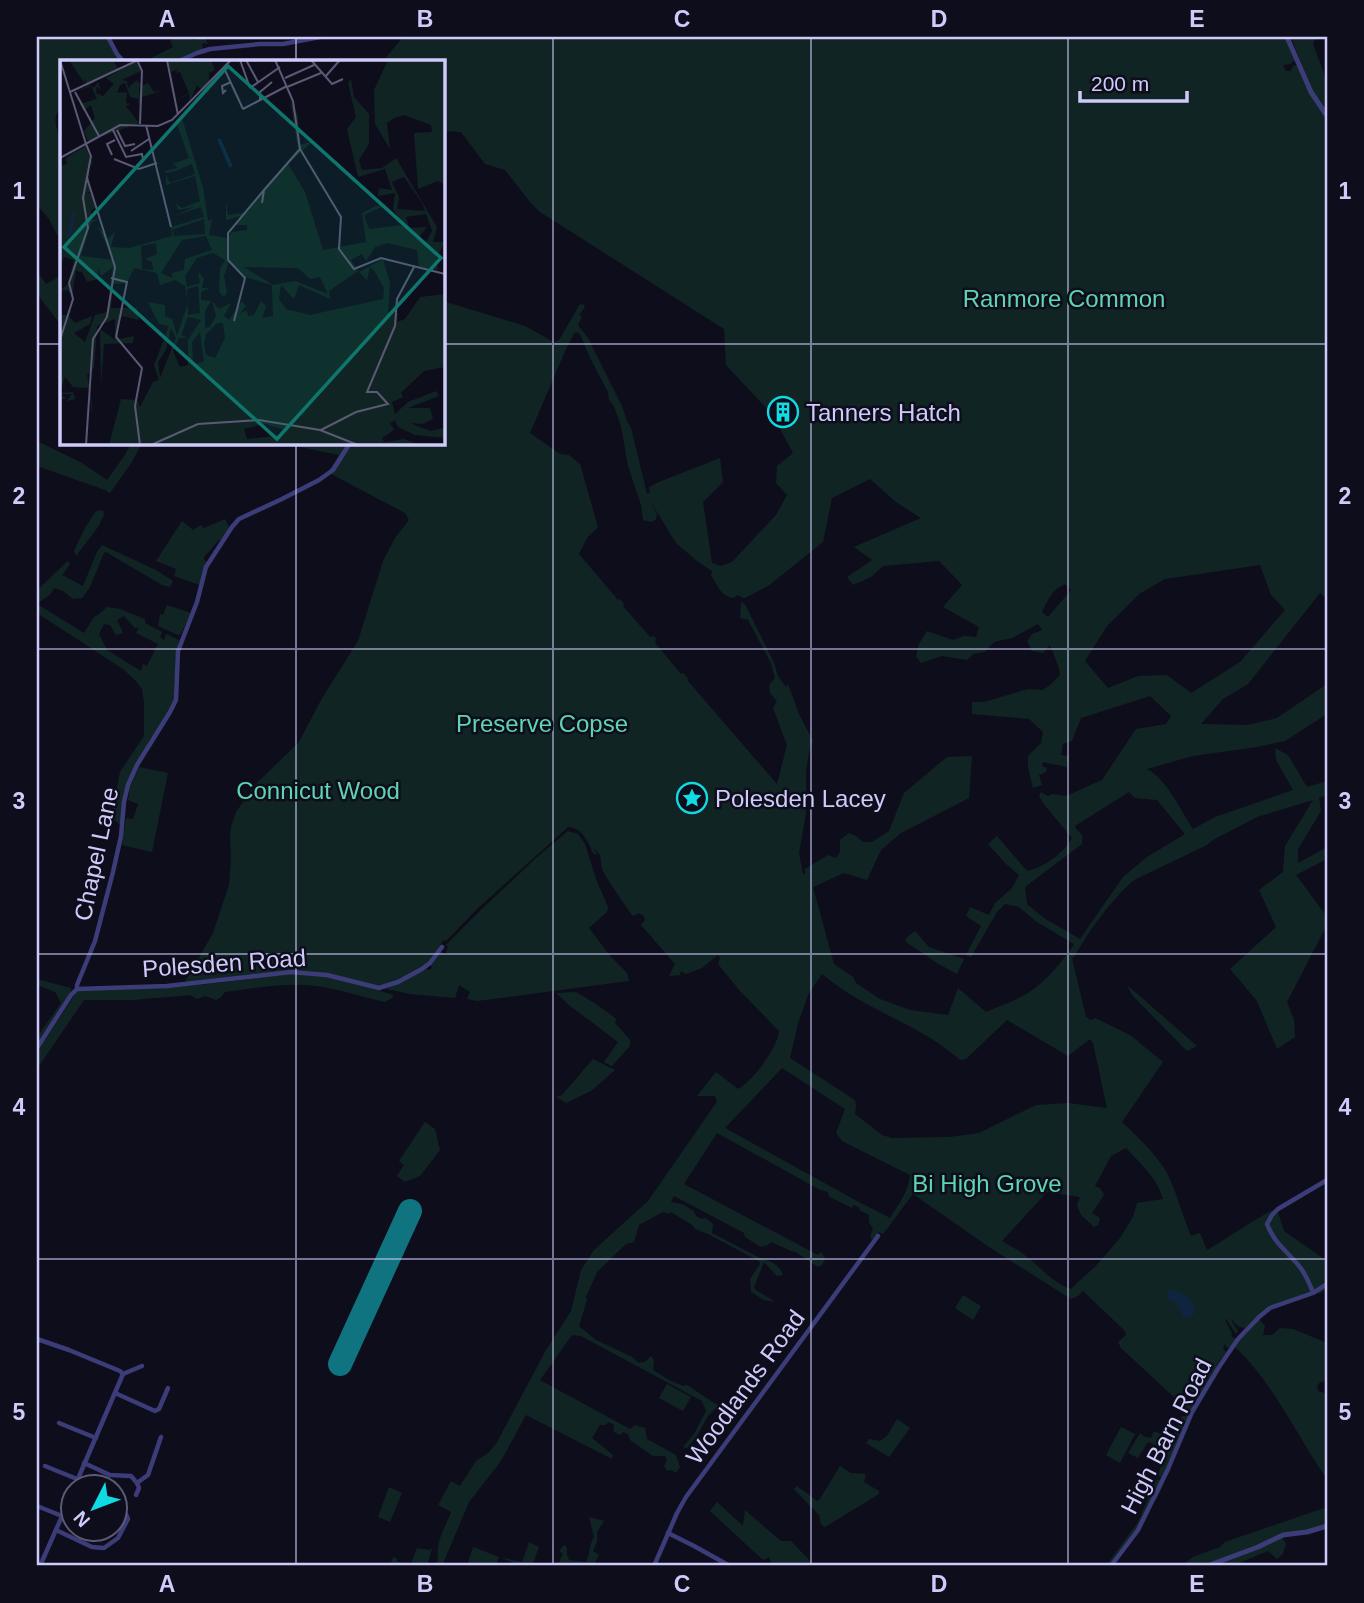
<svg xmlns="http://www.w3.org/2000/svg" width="1364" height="1603" viewBox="0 0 1364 1603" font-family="Helvetica,sans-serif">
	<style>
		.green { fill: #102523; fill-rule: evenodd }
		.water { fill: #0f243e }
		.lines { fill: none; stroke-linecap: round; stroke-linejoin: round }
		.runway { stroke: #0f747f; stroke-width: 24 }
		.minor { stroke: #3b3c78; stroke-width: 4.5 }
		.tertiary { stroke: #3b3c78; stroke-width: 5 }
		.grid { fill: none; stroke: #cecbfb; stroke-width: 2; stroke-opacity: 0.55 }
		.labels { text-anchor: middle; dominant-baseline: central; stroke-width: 5; stroke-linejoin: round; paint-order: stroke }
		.park-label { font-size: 24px; fill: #5ed5af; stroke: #0e0d1c }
		.poi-label { font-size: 24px; fill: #cecbfb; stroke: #0e0d1c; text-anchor: start }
		.street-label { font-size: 24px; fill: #cecbfb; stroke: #0e0d1c }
		.inset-river { fill: none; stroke: #0f243e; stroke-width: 3.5 }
		.inset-road { fill: none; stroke: #5b5975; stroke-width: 2 }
		.view { fill: #0f766e; fill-opacity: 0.15; stroke: #0f766e; stroke-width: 3.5 }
		.inset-edge { fill: none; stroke: #cecbfb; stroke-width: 3.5 }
		.neatline { fill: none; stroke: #cecbfb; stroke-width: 2.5 }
		.grid-label { font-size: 23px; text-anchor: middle; font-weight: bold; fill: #cecbfb }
	</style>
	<rect width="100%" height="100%" fill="#0e0d1c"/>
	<g class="green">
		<path d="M37,37H108L118,58L113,61H61V108C51,117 57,129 61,140V242L49,219L37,205Z"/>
		<polygon points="176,37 191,37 193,40 205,37 208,44 204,43 202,44 203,49 175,61 173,59 166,61 164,59 158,61 145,61 173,47 170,40"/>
		<path d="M403,37H1273L1274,38L1275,37H1285L1295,60L1290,64L1283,65L1286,71H1290L1294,65L1297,66L1315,103L1327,120V599L1320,593L1248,684L1223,699L1201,724L1247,725L1277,718L1327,684V714L1285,741L1257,747L1193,756L1147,769C1166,778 1181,811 1193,829L1215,817L1293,790L1276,760L1275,748L1288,755L1307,787L1327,781V795L1319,798L1321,811L1298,849V863L1327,847V859L1296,875L1325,914L1327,925L1287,1002L1294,1020L1295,1037L1277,1049L1257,1001L1230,969L1276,927L1259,890L1283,872L1285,846L1313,800L1257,817L1213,840L1207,845L1134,880C1110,901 1090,929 1074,957L1072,958L1086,1017L1091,1020L1095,1018L1130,1035L1163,1062L1122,1122C1138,1137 1156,1154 1167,1173C1177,1193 1182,1215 1191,1236L1200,1233L1207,1250C1230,1237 1251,1221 1275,1209L1279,1215L1284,1231L1327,1261V1289L1319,1294L1315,1289L1310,1292L1268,1307L1245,1328L1239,1327L1230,1318L1238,1331L1236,1334L1226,1319L1225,1320L1232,1333L1231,1336L1236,1339L1230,1348L1226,1347L1225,1344L1223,1347L1226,1353L1220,1360L1216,1367L1219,1370L1194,1414L1157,1499L1153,1498L1136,1531L1109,1566H1106L1138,1522L1156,1480H1160L1161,1478L1158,1475L1166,1450L1148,1442L1138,1458L1128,1453L1140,1433L1145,1437L1151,1438L1154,1431L1171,1439L1182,1416H1186L1189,1411L1121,1348L1118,1342L1126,1335L1124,1330L1083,1291L1078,1296L1071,1299L989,1247L913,1194L883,1234L879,1232L872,1240L870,1236L873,1229L869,1222V1215L859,1210L860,1208L854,1205L852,1208L830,1197L828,1195L829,1193L823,1190L822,1191L717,1133L684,1184L818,1255L821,1252L825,1258L822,1265L818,1267L796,1252L791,1251L771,1242L768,1245L761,1247L745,1237L744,1233L674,1196L671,1202L682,1204L694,1211L696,1216L702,1219L706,1218L713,1224L712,1233L760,1258C770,1260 780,1265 783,1275L777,1276L764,1262L754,1287L756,1290L775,1302L764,1300L751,1292L750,1279L760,1264L759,1261L708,1234L695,1229L692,1225L671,1212L670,1214L663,1212L639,1225L634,1242L626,1244L597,1272L586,1297L587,1300L579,1326L596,1340L632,1357L639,1363L645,1362L651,1356L654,1360L653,1370L669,1380L683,1386L687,1385C700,1393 711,1402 725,1409L724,1411L715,1409L708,1416L697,1436L687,1448L683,1447L694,1434L706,1411L702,1401L581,1336L572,1335L540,1380L630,1429L635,1425L645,1428L647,1439L676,1455L680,1467L676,1473L671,1470L667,1471L664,1466L667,1459L665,1456H653L630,1440L628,1434L623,1432L620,1435L614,1432V1425L609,1422L605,1425H600L592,1438L613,1455L612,1459L526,1415L501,1461L469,1502L442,1566H435C439,1559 437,1556 438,1548C439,1536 447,1524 451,1512L438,1505L451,1481L460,1486L476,1461L488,1453L496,1444L546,1350L571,1311L581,1270L594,1250L648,1201L714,1106L717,1101L715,1096H697L716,1072L738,1089C753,1081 778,1047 779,1031L740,991L718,964L720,958L718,955L702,968L686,974L681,971L680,975L669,976L675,964L641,925L645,920L644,916L639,913L633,916L631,914L608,880L602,869L600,855L592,846L598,855L593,853C588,841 582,828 568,827L478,908L446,941L444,940L440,945L441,946C436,952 432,959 426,964C416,974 388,987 373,986L332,974L297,970L185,982L213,933L229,885L231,859L230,838L231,827L236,812L255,785L299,742L321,700L358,641L383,561L395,538L409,520L405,513L331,474L329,470L339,455L300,447L293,443H443V301L525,326L554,342L559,340L580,304L584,305L585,307L579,315L582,317L578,325L588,338L622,406L627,421L631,428L647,494L650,492L649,487L659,482L720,458L723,482L703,502L712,563L721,566L732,562L776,515L787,495L776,483L777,466L793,453L778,425L769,411L726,365L724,329L540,212L530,202L505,170L485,164L461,132L443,131V61H383ZM575,332L580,334L590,358L608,392L609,400L614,406L621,426L628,466L641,505L643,520L652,522L656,519L657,514L649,499L676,543L697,561L712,571L711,576C719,586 720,596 734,598L737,595L744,598L743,599L768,586L823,542L832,498L870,479L896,502L921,518L854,547L872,560L847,577L853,585L871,577L883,566L939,561L962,585L943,607L979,627L976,637L964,636L953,640L927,631L919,644L916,656L921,663L942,656L967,660L973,654L985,652L994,642L1012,638L1038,624L1042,630L1032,634L1027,641L1032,651L1043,653L1050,645L1059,668L1060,675L1051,684L1043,690L1028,689L984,702H972V714L1029,719L1043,732L1041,743L1028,756V767L1033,788L1042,785L1039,775L1046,772L1047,768L1042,766L1043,762L1067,767L1069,756L1061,755L1063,744L1072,741L1081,718L1150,696L1171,716L1166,724L1136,729L1102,780L1066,796L1052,794L1048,796L1041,792L1039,795L1042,802L1072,838C1064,853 1043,868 1027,871L997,836L988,844L1006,864L1019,875L1012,888L995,903L989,915L970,907L966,916L981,926L966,955L971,957L997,912L1005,904L1019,907L1037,922L1074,944C1062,962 1047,981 1028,993C1015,1001 999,1006 986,1012L958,988L948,1015L910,1010L880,999L856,983L853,977L834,964L813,887L844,873L867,880L881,850L901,833L969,798L972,756L947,757L904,793L889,831L872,842H863L856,836L849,833L840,840V852L836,858L828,855L805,869V874H803L799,853L806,813V771L810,747L813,741L799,714L788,684L786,687L778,676L774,663L745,604L741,602L740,618L748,620L771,663L775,678L769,685L770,693L777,701L773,708L787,745L777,784L687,680L688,678L683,673L681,674L655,643L656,639L654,636L650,637L623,606L624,604L620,599L618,600L579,554L587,538L598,527L580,464L569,455L560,454L530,433L566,349ZM1260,565L1271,595L1285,610L1240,662L1191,693L1167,675L1138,676L1108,688L1085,661L1107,626L1139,594L1165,579ZM1065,584L1071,590L1048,617L1042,612C1048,600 1052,589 1065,584ZM1129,792L1135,798L1157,800L1185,834L1147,857L1123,877L1080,939L1044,918L1027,904L1025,887L1082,844V835L1076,829L1075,826ZM822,974C865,1011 919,1023 960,1060L966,1059L1007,1020L1068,1056L1090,1039L1093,1043L1107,1108L1068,1103L1036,1105L979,1133L949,1137L892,1138L882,1135L855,1114L856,1106L855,1100L790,1058L798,1023L809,993ZM782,1068L845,1109L836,1133L842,1141L910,1175C909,1191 898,1205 890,1218L857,1201L725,1128ZM1126,1148C1140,1163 1158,1179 1163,1199L1137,1203L1133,1217L1120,1238L1095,1267L1079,1281L1071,1289C1054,1284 1040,1267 1026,1256C1019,1250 1010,1246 1002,1241L1047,1192L1080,1197L1077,1205L1081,1215L1094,1227L1098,1225L1100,1218L1092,1213L1104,1195L1100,1188L1095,1186L1111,1156Z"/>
		<polygon points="1291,37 1316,37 1313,44 1327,82 1327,113 1313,92"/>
		<polygon points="37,271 46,284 61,276 61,325 37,294"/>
		<polygon points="37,441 82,463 107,480 125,455 131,443 142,443 130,465 110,493 105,490 37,466"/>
		<polygon points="103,510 104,515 98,527 76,556 74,551 85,528 96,511"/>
		<polygon points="225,519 229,527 222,540 219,540 204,557 204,560 207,562 200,585 174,576 176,569 156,561 182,521 193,530 201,525 204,528"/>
		<polygon points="102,545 156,570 173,581 170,587 162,585 106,552 104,553 90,587 82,598 73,599 63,591 54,588 51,594 37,604 37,590 68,561 70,564 62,575 83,586 97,552"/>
		<path d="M37,604L84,633L94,617L98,615L107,607L120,609L145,619V623L162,632L160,637L164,640L166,634L179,640L176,651L174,700L169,711L149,741L123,801L120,825L111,817L120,772L144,736V702L142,689L134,679L123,669L37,613ZM124,616L135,628L139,627L136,633L158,644L147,666L143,664L141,671L107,650L99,634L104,624L110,625L116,635L123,633L117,620Z"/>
		<polygon points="167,605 191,613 181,634 178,635 158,626 160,614 163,615"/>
		<polygon points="139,767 168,773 152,852 122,845 126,818 133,819 138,804 128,800 130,787"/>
		<polygon points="568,831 578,834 585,844 596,879 608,907 607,912 589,928 611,957 627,973 629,981 477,1001 467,999 470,992 459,985 455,998 410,994 386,989 427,969 429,970 432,968 431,965 441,952 450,956 446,952 448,947 446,945 484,907 536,858"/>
		<polygon points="915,931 929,947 964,959 957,974 937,963 906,942 905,939"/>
		<path d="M292,973L328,976L394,995L392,998L385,1002C362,997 339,989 316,986C286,982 255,988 225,992L221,997L216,1000L205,996L197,999L190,995L133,1000H84L37,1069V1052L78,990L163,988L219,983Z"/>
		<polygon points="37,979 71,988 71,993 37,1046 37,1037 61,1003 55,992 37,985"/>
		<polygon points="1127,985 1197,1046 1187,1051 1132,995"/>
		<path d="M576,992C591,1001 603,1008 616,1019L615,1023L630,1040V1046L612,1066L604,1062L618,1042L569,1005L556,993Z"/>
		<polygon points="593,1059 615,1070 591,1091 566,1103 556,1097 562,1095"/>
		<polygon points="425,1122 435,1129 440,1150 420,1176 405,1182 397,1176 404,1165 399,1161"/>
		<polygon points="963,1295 981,1306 973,1320 955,1308"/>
		<path d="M1259,1319L1265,1326L1263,1335H1272L1280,1328L1293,1329L1327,1343V1380L1319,1383L1317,1387L1318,1391L1327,1394V1479C1296,1435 1274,1383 1234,1346Z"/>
		<polygon points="667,1384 691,1397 683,1411 659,1398"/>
		<polygon points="897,1419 910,1428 889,1457 866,1443 869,1439 880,1441 887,1436"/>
		<polygon points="1121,1427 1135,1434 1120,1463 1106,1455"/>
		<polygon points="840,1466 851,1473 866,1474 864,1482 879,1491 879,1494 825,1527 821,1524 819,1515 794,1489 797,1486 817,1501 820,1499"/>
		<polygon points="389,1487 402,1493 390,1522 378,1517"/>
		<polygon points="717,1502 743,1526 745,1510 781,1541 791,1541 815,1566 772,1566 769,1557 763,1560 710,1511"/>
		<polygon points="1327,1507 1327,1524 1262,1544 1203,1566 1181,1566 1193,1557 1220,1547 1225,1542"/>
		<path d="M589,1517L604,1521L597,1532V1541L593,1551L599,1555L593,1566L558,1565L563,1553L559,1552L562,1547L565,1545L567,1548V1554L569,1560L586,1562C591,1553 588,1547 594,1537Z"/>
		<polygon points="1282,1537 1286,1544 1283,1554 1277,1559 1268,1551 1232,1566 1210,1566"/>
		<polygon points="529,1542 539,1547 532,1566 522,1566 499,1557 496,1566 467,1566 473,1547 499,1557 522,1562"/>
		<polygon points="417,1548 429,1550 432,1548 428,1563 432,1566 390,1566 393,1557 397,1559 397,1562 411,1563"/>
	</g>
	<path class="water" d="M1170,1289C1182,1291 1193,1299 1196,1310C1194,1316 1189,1320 1183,1316L1176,1303L1167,1299L1166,1295Z"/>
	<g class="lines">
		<polyline class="runway" points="340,1364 410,1211"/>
		<g class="minor">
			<polyline points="108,37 117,54 123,61"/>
			<polyline points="179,61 197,53 210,49 260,44 283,44 320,37"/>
			<polyline points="77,989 77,985 95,941 113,872 121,836 124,802 128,785 137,765 170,712 176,700 178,651 197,602 206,567 232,527 239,519 282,499 319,480 333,470 350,443"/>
			<polyline points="77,989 167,986 291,972 327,975 379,988 398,982 422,969 430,963 442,947"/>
			<polyline points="37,1048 71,995 77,989"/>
			<path d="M1313,1292C1309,1283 1306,1274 1299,1266C1287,1251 1274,1243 1267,1224L1272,1215L1278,1209L1327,1180"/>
			<polyline points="37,1339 69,1350 120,1371 123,1374"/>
			<polyline points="123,1374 142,1366"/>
			<polyline points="115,1393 155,1411 159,1409 168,1388"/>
			<polyline points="59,1423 96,1438"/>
			<polyline points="84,1463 110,1475 131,1476 137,1483 148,1475 161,1437"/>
			<polyline points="45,1466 77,1479"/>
			<polyline points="74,1488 123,1374"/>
			<polyline points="136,1495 139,1488 137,1483"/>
			<polyline points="37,1506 62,1516"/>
			<polyline points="56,1530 92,1547 104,1548 118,1538 128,1519 126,1514 116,1510"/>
			<polyline points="668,1533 694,1546 730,1566"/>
			<polyline points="40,1566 74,1489"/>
			<polyline points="654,1566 677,1513 686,1497 878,1236"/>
			<polyline points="1111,1566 1138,1530 1168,1469 1192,1412 1219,1367 1238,1339 1259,1317 1270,1308 1313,1293 1327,1284"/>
		</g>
		<g class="tertiary">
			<polyline points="1287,37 1311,92 1327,116"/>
			<polyline points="1207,1566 1258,1547 1283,1535 1307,1532 1327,1526"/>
		</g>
	</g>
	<path class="grid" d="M296,37V61M553,37V1566M811,37V1566M1068,37V1566M37,344H61M443,344H1327M296,443V1566M37,649H1327M37,954H1327M37,1259H1327"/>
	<defs>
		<g id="building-ring" transform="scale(1.575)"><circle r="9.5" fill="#0e0d1c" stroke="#10dbe2" stroke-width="1.5"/><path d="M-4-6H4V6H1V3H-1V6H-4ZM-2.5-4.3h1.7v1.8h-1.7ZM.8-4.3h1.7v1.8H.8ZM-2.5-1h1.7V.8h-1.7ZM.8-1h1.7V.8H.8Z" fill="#10dbe2"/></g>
		<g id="sight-ring" transform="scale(1.575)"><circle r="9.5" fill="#0e0d1c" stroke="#10dbe2" stroke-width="1.5"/><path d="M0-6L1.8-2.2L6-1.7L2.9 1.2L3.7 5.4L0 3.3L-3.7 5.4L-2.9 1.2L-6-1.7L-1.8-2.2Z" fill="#10dbe2"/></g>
	</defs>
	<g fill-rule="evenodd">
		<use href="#building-ring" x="783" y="412"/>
		<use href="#sight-ring" x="692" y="798"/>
	</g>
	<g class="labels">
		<g class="park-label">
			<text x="1064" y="298">Ranmore Common</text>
			<text x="542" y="723">Preserve Copse</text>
			<text x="318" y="790">Connicut Wood</text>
			<text x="987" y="1183">Bi High Grove</text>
		</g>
		<g class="poi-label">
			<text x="806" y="412">Tanners Hatch</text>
			<text x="715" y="798">Polesden Lacey</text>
		</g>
		<g class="street-label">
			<text transform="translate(96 854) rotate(-78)">Chapel Lane</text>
			<text transform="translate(224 963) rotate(-4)">Polesden Road</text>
			<text transform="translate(745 1387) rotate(-54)">Woodlands Road</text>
			<text transform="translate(1166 1436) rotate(-63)">High Barn Road</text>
		</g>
	</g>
	<g transform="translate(60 60)">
		<rect width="385" height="385" fill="#0e0d1c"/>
		<path d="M9,0H53L58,9L28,25L23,18L26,26ZM108,0H151L155,10L149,13V31L145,34L137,25L130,41L129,34L113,42L129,33L120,12L115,13L119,9L111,12ZM328,0H385V125L378,121L358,129L354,73L372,72L371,65L344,55L334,58L327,63L330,89L315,64L314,30ZM76,1L81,11L62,20L67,21L68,28L77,20L82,26L88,23L94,32L102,31L82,37L78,46L80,30L79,23V39L70,37L65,23L60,25L57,33L67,32L66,43L71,44L66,46L79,63L28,81L24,71L35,58L31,45L23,51L20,44L37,39L31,26L21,30L30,25L34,28L38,22L41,31L37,26L36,33L43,36L54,24L46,18ZM291,19L294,37L309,54V84L299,100L302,110L322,108L336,98L377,167L373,182H385L376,199L378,210L359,207L357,190L328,183L315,187L306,201L302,194L291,200L298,211L269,231L270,239L239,225L234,239L221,225L219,239L226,249L250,255L323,239L324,228L315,212L310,207L307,220L299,212L323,199L330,223L328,252L338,253L337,262L345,259L360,237L385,234V307L364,311L341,333L343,337L332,342L335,354L348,342L376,331L379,336L348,348H370L373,359L363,364L350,363L370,371L384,368L385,378L355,375L338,367L335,360L330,363L334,370L322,378L324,382L344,379L360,385H49L61,339L77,340L80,347L93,322L99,320L94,305L109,266L99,264L88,242L105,245V256L112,259L117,276L128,243L125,226L115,220L100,225L97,213L74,208L67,223L53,224L51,248H77L79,260L62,256L57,269L59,279L74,276L73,283L44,284L41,324L40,269L55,280V259L37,266L34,308L27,315L32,342V354L29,328L13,327L5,317L0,333L13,332L15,339L7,341L12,334H1L6,339H1L0,349V255H8L15,263L32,256L30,264L14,273L25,282L35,255L47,252L53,207L41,216L38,207V219L27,222L22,212L16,211L12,236L7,230L0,231L8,224L14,200L4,197L0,208V106L7,104L6,98L25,86L33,104L29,105V121H33H28L31,131L25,134L30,133L37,146L31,151V160L39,159L31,163L21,196L54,200L37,165L48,179L55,171L51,187L69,188L112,176L111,167L144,157L141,147L114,156L134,147L118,150L116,144L122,148L140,141L135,116L106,125V115L110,123L135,114L132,104L113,112L106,113L104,111L118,108L113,104L129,98L116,62L121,55L143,127L148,161L152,159L149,175L167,178L172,172L187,170V165H176L180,156L166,160V141L168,155L183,153L238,89L230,40L238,55L240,85L253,81L228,104L245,132L263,190L306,182L302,153L316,146L328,144L304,155L309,169L343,165L333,149L335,133L318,136L319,128L332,130L325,109L298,117L287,69L296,57L288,23ZM344,117L362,143L365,151L337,149L339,137L332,122ZM366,154L372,171L365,185L358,178L367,167L349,168L346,157ZM144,159L145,174L114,176L112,170ZM146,176L152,190L125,199L124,210L112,213V218L101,213L122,180ZM96,183L97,194L85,199L92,202L93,210L82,209L81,186ZM153,193L165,200L160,208L159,232L164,237L167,233L164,216L169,201L185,217L212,225L213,256L202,258L206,246L201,241L194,255L188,256L187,251L180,253L186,246L182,241L169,260L164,256L171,243L159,249L152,241L156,256L150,267L145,268V251L151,241L141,240V232L150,228H142L144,218L138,212L140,223L127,227L125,216L137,198ZM184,207L238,208L250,219L260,217L268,234L235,221L213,225ZM138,226L140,253L128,255L127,229ZM128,257L141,260L128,280V305L120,307L113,291L119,278H128L121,275ZM157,263H163L165,278L155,298L146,295L144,284L146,274ZM111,268L116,278L100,318L98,302L106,290ZM140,272L144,302L133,304L132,282ZM205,364L222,369L224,375L187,379L184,369Z" fill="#102523" fill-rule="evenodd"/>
		<path class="inset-river" d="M159,79L171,107M9,177L14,152"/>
		<path class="inset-road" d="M0,0L26,84M77,0L82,11L80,64M107,0L118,55M180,0L190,28M186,0L198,22M215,0L233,41L240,89M251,0L272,24L283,19M164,8L183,49M265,17L280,0M225,18L254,5M227,27L261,13M190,28L220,7M166,30L163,33L162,26L171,22M10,32L78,0M15,32L39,76M200,41V32L212,22M183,49L227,26M86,65L111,167M53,70L66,97L82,94L83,99M57,70L65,86L75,84M240,89L281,157L279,189L294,209L321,198L385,214M71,91L89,79M52,95L47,84L55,80M0,98L60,65L98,66L112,60L171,0M54,99L79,109L97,103M202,143L204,130L240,89M168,200V173L204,130M168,200L185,218L174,261M51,218L67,222L56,277L82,308L75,346L80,385M0,280L13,239L9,223L28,168L23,138L31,96L26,84M261,370L296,352L328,344L317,332H307L335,266L337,239L354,207M26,385L33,279L47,257L55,207L27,118M91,385L138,364L199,360L260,370L298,385"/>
		<path class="view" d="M168,6L381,198L217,379L4,187Z"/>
		<rect width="385" height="385" class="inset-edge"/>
	</g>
	<rect width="1364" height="1603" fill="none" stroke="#0e0d1c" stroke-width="77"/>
	<g transform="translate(94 1508) rotate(228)"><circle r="33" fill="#0e0d1c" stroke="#5b5975" stroke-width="2"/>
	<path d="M0-5L12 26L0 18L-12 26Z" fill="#10dbe2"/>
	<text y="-10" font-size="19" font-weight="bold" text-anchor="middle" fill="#cecbfb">N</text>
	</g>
	<path d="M1080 91v10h107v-10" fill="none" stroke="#cecbfb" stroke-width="3.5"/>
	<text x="1091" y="91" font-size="21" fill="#cecbfb" stroke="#0e0d1c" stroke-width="5" paint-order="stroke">200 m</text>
	<rect x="38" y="38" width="1288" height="1526" class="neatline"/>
	<g class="grid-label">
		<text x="167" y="27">A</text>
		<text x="425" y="27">B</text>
		<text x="682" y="27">C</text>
		<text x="939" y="27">D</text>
		<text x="1197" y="27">E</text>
		<text x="19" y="199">1</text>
		<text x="1345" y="199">1</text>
		<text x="19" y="504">2</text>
		<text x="1345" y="504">2</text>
		<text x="19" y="809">3</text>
		<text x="1345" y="809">3</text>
		<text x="19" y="1115">4</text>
		<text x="1345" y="1115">4</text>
		<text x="19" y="1420">5</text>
		<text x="1345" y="1420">5</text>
		<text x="167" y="1592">A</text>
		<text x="425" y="1592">B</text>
		<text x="682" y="1592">C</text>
		<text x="939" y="1592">D</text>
		<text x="1197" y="1592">E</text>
	</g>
</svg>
